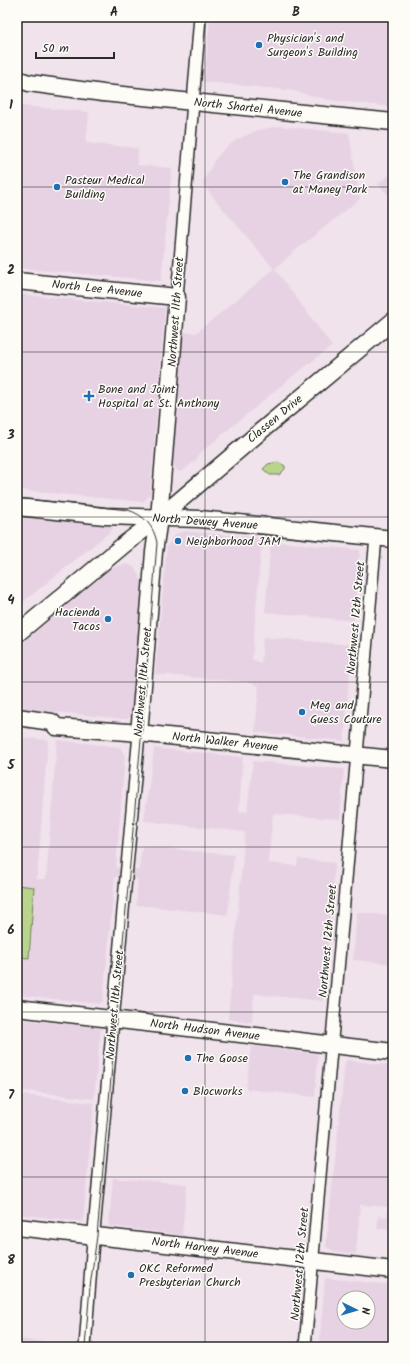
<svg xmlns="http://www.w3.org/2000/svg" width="410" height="1364" viewBox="0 0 410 1364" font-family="Kalam,sans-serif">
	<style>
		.built { fill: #e7d2e4; fill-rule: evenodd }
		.green { fill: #b9d48c; stroke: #72805c }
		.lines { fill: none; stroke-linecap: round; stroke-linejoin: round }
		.street-casing { stroke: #2b2b2b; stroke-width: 14 }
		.secondary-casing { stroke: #2b2b2b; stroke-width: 19 }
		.street { stroke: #fdfcf7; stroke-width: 11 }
		.secondary { stroke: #fdfcf7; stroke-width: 16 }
		.tram { stroke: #2b2b2b; stroke-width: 1 }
		.grid { fill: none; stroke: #2b2b2b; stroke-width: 1; stroke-opacity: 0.55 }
		.poi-dot { fill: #1f6fb2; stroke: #fdfcf7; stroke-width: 1.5 }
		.labels { text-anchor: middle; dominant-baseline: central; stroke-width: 3; stroke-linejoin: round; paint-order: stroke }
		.poi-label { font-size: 12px; fill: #2b2b2b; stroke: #fdfcf7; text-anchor: start }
		.street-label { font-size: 12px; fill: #2b2b2b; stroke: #fdfcf7 }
		.neatline { fill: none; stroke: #2b2b2b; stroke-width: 1.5 }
		.grid-label { font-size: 13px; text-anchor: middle; font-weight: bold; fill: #2b2b2b }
	</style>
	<rect width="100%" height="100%" fill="#f0e3ec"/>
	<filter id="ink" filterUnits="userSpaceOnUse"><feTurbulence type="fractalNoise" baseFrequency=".025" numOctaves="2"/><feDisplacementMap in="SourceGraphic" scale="8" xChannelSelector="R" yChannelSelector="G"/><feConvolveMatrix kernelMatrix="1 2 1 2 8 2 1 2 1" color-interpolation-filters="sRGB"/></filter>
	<g filter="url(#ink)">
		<g class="built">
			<polygon points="210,17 393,17 393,107 328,100 289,90 204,82"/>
			<polygon points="17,103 22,106 89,112 86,143 138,148 137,165 172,168 161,281 17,268"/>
			<polygon points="280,126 349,133 360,199 296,250 275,269 332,346 293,376 199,454 197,459 183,471 179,472 172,464 183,332 196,333 274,269 202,184 215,159 223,150 236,140 258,130"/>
			<polygon points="393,172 393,201 378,184"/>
			<polygon points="17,294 165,308 150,495 143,502 17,490"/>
			<polygon points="17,517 106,525 111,526 113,528 111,531 17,607"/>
			<polygon points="184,531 262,538 252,659 261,663 263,637 352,645 344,741 255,732 259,686 246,682 155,674 167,547 172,538 176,534"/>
			<polygon points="271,541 360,550 354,621 265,612"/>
			<polygon points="127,564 134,567 144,585 133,708 131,716 127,719 124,719 17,708 17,647 107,572 114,567"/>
			<polygon points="17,737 48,740 37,879 46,879 57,740 120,747 125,756 116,868 139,870 142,846 234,855 228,915 136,905 138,879 115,877 103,1001 99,1004 17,995"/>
			<polygon points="154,748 243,757 239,811 247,812 253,761 344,769 340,819 273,814 268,863 297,866 298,859 335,863 323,1001 254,994 252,1022 228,1019 245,832 144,821"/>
			<polygon points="357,912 393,916 393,964 353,960"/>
			<polygon points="17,1019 101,1028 94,1099 17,1090"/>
			<polygon points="251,1046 318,1054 315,1097 246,1089"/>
			<polygon points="347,1060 393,1066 393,1230 377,1229 378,1216 387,1217 388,1207 360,1205 356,1254 334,1251 326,1247 345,1062"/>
			<polygon points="17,1094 94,1103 83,1222 17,1214"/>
			<polygon points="113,1178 187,1184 182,1235 109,1226"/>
			<path d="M325,1278L393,1285V1347H319ZM344,1298H368V1322H344Z"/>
			<polygon points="17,1339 70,1345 70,1347 17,1347"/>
		</g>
		<g class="green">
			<polygon points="278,462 285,466 285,469 279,475 270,475 263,469 268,464"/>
			<polygon points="17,885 34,887 29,958 17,957"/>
		</g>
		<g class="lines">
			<g class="street-casing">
				<g id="street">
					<polyline points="177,297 200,17"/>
					<polyline points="85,1347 92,1253 139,734"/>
					<polyline points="305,1347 376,537"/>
				</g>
			</g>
			<g class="secondary-casing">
				<g id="secondary">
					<polyline points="17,79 29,83 103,93 393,122"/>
					<polyline points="17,281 177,297 159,518 154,552 139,734"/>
					<polyline points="17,507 105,516 200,519 393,539"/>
					<polyline points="17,634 126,543 159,518 261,431 393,321"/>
					<polyline points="17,717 52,722 56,727 128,732 393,759"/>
					<polyline points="17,1008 393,1052"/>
					<polyline points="17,1227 393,1270"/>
				</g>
			</g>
			<use href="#street" class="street"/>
			<use href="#secondary" class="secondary"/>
			<path class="tram" d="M17,498L128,510C144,515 154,526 157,543L143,717L97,1236L90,1287L85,1347"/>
		</g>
	</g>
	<path class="grid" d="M205,17V1347M17,187H393M17,352H393M17,517H393M17,682H393M17,847H393M17,1012H393M17,1177H393"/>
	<g class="poi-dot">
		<circle cx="259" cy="45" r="4"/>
		<circle cx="285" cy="182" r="4"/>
		<circle cx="57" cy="187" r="4"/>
		<path d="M87 390h4v4h4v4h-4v4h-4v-4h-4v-4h4z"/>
		<circle cx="178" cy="541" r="4"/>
		<circle cx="108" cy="619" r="4"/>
		<circle cx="302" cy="712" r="4"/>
		<circle cx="188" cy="1058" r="4"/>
		<circle cx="185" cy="1091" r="4"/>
		<circle cx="131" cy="1275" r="4"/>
	</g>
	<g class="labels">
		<g class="poi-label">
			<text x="267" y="38">Physician's and<tspan x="267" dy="14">Surgeon's Building</tspan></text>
			<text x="293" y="175">The Grandison<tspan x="293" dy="14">at Maney Park</tspan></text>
			<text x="65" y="180">Pasteur Medical<tspan x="65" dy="14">Building</tspan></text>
			<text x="98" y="389">Bone and Joint<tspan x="98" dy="14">Hospital at St. Anthony</tspan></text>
			<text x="186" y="541">Neighborhood JAM</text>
			<text x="100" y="612" text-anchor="end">Hacienda<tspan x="100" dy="14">Tacos</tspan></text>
			<text x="310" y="705">Meg and<tspan x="310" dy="14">Guess Couture</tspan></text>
			<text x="196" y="1058">The Goose</text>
			<text x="193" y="1091">Blocworks</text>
			<text x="139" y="1268">OKC Reformed<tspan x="139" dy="14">Presbyterian Church</tspan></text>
		</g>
		<g class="street-label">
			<text transform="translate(248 108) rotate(6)">North Shartel Avenue</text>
			<text transform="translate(97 289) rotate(6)">North Lee Avenue</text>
			<text transform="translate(176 312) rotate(-86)">Northwest 11th Street</text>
			<text transform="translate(275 419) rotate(-40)">Classen Drive</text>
			<text transform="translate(205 522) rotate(4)">North Dewey Avenue</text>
			<text transform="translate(356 618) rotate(-85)">Northwest 12th Street</text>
			<text transform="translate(143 682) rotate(-85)">Northwest 11th Street</text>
			<text transform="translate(225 742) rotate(6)">North Walker Avenue</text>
			<text transform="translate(328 941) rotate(-85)">Northwest 12th Street</text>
			<text transform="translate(115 1005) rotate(-85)">Northwest 11th Street</text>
			<text transform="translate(205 1030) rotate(7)">North Hudson Avenue</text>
			<text transform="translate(205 1248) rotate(7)">North Harvey Avenue</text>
			<text transform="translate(300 1264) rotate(-85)">Northwest 12th Street</text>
		</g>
	</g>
	<rect width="410" height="1364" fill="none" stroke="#fdfcf7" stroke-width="44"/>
	<g transform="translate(356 1310) rotate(95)"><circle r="19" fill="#fdfcf7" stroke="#a9a8a5"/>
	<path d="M0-3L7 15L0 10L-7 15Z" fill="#1f6fb2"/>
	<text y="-6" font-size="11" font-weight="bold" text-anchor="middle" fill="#2b2b2b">N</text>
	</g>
	<path d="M36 52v6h78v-6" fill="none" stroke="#2b2b2b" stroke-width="2"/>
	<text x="42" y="52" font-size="12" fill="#2b2b2b" stroke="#fdfcf7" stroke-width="3" paint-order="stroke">50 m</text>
	<rect x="22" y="22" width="366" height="1320" class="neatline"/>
	<g class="grid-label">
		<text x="114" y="16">A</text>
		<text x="296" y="16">B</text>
		<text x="11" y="109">1</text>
		<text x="11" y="274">2</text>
		<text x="11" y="439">3</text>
		<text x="11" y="604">4</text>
		<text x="11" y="769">5</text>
		<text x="11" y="934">6</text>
		<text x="11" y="1099">7</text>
		<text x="11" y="1264">8</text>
	</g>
</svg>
